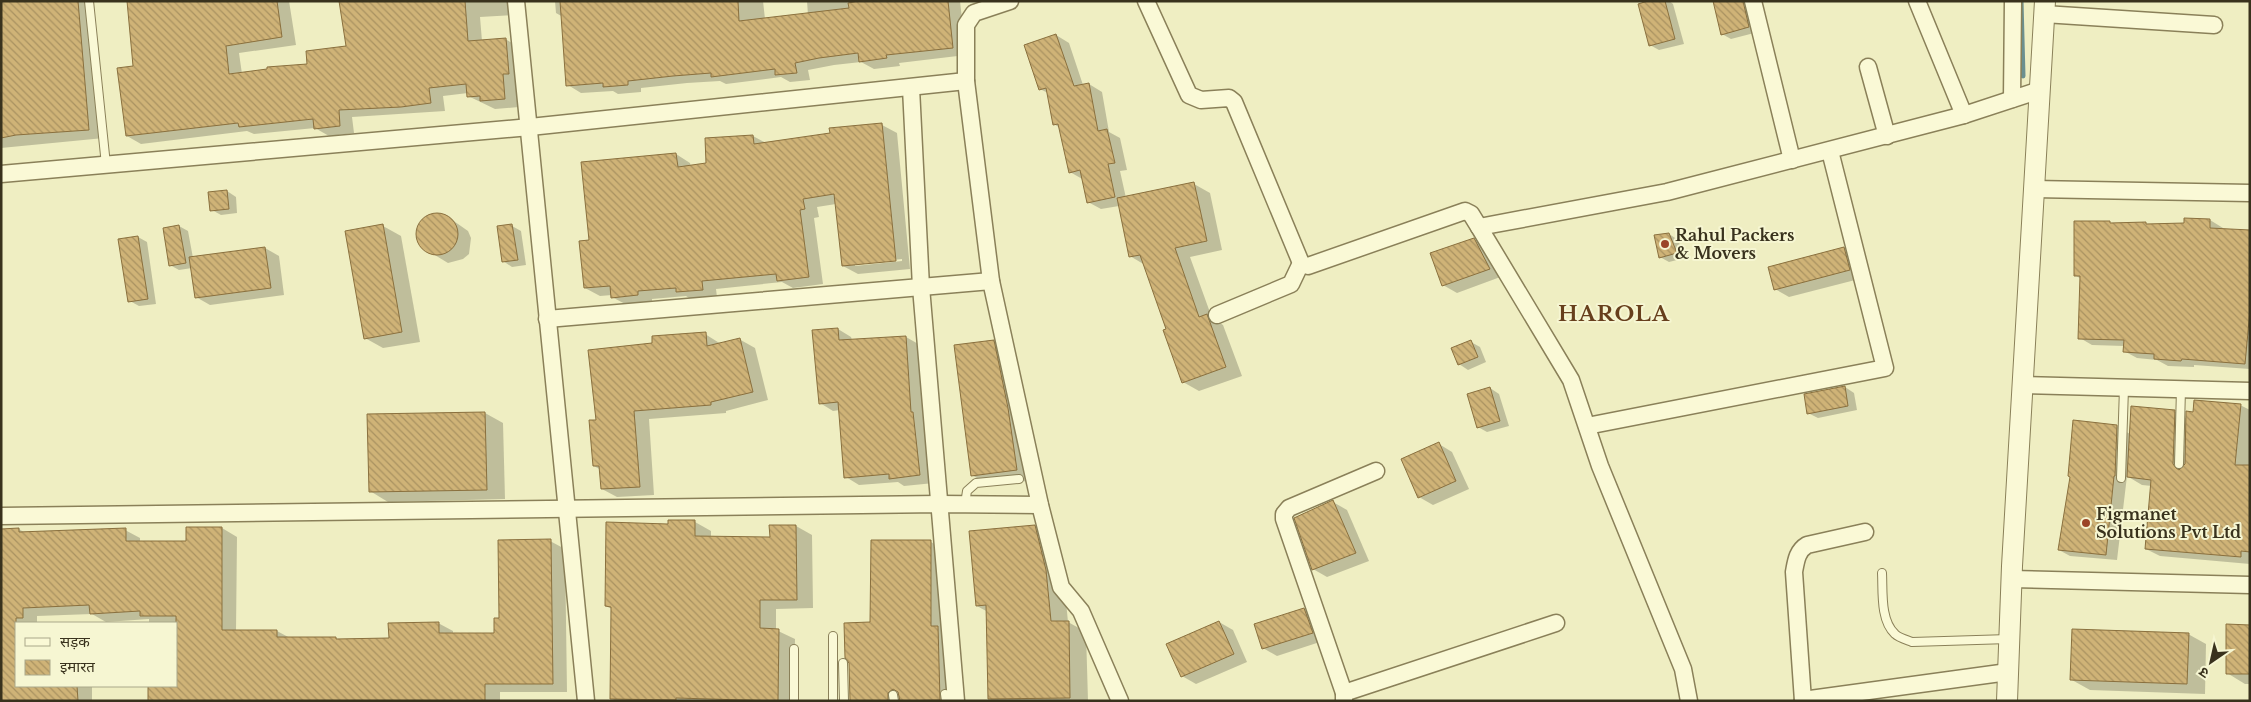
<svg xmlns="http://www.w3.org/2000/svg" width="2251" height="702" viewBox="0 0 2251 702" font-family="'Libre Baskerville','Noto Sans Devanagari',serif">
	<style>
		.shadow { fill: #0003; fill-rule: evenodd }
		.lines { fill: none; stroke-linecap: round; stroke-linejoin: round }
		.stream { stroke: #6b9090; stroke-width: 5 }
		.building { fill: url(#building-back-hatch); stroke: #8a703e }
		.service-casing { stroke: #8a8059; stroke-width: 10 }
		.minor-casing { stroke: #8a8059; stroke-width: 19 }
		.tertiary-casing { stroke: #8a8059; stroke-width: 22 }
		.service { stroke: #faf9d6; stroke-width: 8 }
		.minor { stroke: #faf9d6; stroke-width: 16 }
		.tertiary { stroke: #faf9d6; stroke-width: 20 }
		.poi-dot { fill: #9b4527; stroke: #f6f6d2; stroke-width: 2 }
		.labels { text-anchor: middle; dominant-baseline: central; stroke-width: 4; stroke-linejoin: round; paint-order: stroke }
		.poi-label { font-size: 16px; font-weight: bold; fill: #39321d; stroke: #f6f6d2; text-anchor: start }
		.district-label { font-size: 21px; font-weight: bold; letter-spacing: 1px; fill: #673f1c; stroke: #f6f6d2 }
	</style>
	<defs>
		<pattern id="building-back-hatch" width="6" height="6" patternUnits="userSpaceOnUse" patternTransform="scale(1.25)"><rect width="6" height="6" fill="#cfb377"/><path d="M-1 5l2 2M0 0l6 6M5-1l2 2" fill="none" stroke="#a99261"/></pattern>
	</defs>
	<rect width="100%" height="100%" fill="#efeec2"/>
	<g class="shadow">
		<polygon points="91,1 104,138 1,148 1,2"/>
		<polygon points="128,1 289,1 296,45 239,53 242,74 308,65 348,47 340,1 515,1 516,15 480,17 482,41 505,39 519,47 519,107 495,109 468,96 468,93 443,96 445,111 352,117 354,133 329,136 315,128 254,134 247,131 141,144 127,136 134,67"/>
		<polygon points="555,1 763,1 765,19 808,15 807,1 960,1 966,55 899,63 900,66 874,69 861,62 834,65 808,70 810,80 790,82 781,77 726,84 720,81 687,83 641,88 641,92 618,94 613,91 581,93 568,85 563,17 556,13"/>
		<polygon points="1653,1 1669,1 1673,4 1684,44 1659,50 1650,45"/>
		<polygon points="1715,1 1754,1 1758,32 1731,39 1722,34"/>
		<polygon points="1056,35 1069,43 1083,85 1089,84 1102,92 1109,132 1120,138 1127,170 1120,171 1126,198 1194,184 1210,193 1222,250 1190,257 1212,318 1223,325 1242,376 1199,391 1183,382 1145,265 1130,256 1119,206 1101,209 1088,202 1084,180 1070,172 1060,128 1054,124 1048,93 1040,89"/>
		<path d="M882,125L897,133L910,269L858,274L843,266L836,204L817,207L819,217L814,218L823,284L793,288L782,282L716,289L717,297L692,300L686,296L652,299V303L627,305L612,297V295L600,296L585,288L590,241L676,154L690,163L691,167L708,165L753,136L766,143ZM902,259V261L855,266V264Z"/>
		<polygon points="227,191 236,197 237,213 221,215 212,210"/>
		<polygon points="432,215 448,217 468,231 471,238 469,254 463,259 448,263 420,246 417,231 425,218"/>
		<polygon points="2210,220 2223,228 2222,230 2250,231 2250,369 2194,365 2194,367 2168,366 2157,360 2137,358 2124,351 2124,346 2092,345 2080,338 2081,279 2075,275 2113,225 2185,224"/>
		<polygon points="179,226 188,231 193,258 265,248 279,256 284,295 210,305 196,297 192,268 179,270 170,265"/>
		<polygon points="383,226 401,236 420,342 383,348 365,338"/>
		<polygon points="512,226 521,231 526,265 512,267 503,261"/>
		<polygon points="1669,234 1678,240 1685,258 1669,262 1660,257"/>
		<polygon points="138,237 147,242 156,304 139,306 130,301"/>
		<polygon points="1474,239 1487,247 1503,276 1457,293 1443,285"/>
		<polygon points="1844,248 1858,256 1863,278 1789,297 1775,289"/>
		<polygon points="838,329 851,337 852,340 906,337 920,345 934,483 904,486 898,482 859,485 846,477 840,410 833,411 820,403"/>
		<polygon points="705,334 721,344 739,339 755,348 768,400 726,411 726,413 649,419 654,495 617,497 602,489 601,470 594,466 597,421 654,344"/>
		<polygon points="993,341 1011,352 1034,480 990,486 972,475"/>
		<polygon points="1471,342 1480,347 1486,362 1468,370 1459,364"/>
		<polygon points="1845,387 1854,393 1857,410 1818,418 1808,413"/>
		<polygon points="1490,388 1499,394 1509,426 1487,432 1478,427"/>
		<polygon points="2240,405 2250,410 2250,459 2247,489 2250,489 2250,564 2160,556 2146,549 2152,486 2142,485 2127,476 2117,560 2070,556 2059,550 2117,426 2130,434 2174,411 2187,419 2194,413"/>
		<polygon points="485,413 503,423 505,499 388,502 370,491"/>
		<polygon points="1439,444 1452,452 1469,489 1433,505 1419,497"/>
		<polygon points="1333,502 1347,510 1369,561 1327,577 1313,569"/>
		<polygon points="695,522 711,531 711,538 771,538 796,526 812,535 813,608 776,609 776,630 795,639 794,701 616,701 611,698 612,609 606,606 669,525"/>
		<polygon points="1035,526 1053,537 1064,581 1068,622 1086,632 1088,701 993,701 990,699 988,612 977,606"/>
		<polygon points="222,528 237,537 236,631 277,631 290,638 336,638 340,641 390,640 438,623 453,631 453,634 495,635 500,619 550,541 565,549 567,692 500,692 500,701 149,701 149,686 176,686 176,623 149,623 149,619 106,622 92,614 37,616 37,623 16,623 16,686 92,686 92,701 1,701 19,529 25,533 125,530 140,538 140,542 187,542"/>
		<polygon points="931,542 946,551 955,701 850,701 850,662 872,623"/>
		<polygon points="1304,609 1318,617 1326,640 1277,656 1263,648"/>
		<polygon points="1219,622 1233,630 1247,662 1196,684 1182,676"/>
		<polygon points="2250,626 2250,684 2245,684 2227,673"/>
		<polygon points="2188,634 2206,644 2205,694 2090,690 2072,680"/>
	</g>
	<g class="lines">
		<polyline class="stream" points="2021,1 2023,76"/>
	</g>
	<g class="building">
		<polygon points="1,1 78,1 89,130 16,135 1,138"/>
		<polygon points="127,1 277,1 282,37 226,46 229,74 267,69 267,67 307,64 306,51 346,46 339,1 465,1 468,41 506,38 509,74 503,74 505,99 480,101 480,96 467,97 466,84 429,88 431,103 401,107 339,110 340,126 314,129 313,119 239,127 238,123 126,136 117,68 133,66"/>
		<polygon points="560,1 738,1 739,21 849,8 848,3 859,1 948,1 953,48 886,55 887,58 859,62 858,53 819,58 795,63 797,73 775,75 775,69 711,77 711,73 673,76 628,81 628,85 603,87 603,83 566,86"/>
		<polygon points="1648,1 1665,1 1675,39 1649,46 1638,4"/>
		<polygon points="1713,1 1743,1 1749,27 1721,35"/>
		<polygon points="1056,34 1074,86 1089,83 1098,131 1107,129 1115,163 1108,164 1115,197 1087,203 1080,170 1069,173 1058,124 1053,125 1046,88 1039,90 1024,45"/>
		<polygon points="882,123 896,261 842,266 834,194 803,199 805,209 800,210 809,277 777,281 776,274 702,281 703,290 676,292 676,288 638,291 638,295 611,298 610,286 584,288 579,241 589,240 581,162 676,153 678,167 706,163 705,138 753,135 754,144 830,133 829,128"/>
		<polygon points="1194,182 1207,241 1175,248 1199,317 1207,314 1226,367 1182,383 1163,330 1166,329 1140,255 1129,257 1117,198"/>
		<polygon points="227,190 229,209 210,211 208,192"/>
		<circle cx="437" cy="234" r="21"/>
		<polygon points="2184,218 2210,219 2210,228 2250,230 2250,310 2245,364 2182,359 2181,361 2154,359 2154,354 2123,352 2124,340 2078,339 2080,276 2074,276 2074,221 2110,221 2110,223 2146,222 2146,224 2184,223"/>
		<polygon points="383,224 402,332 364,339 345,231"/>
		<polygon points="512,224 518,260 502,262 497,226"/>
		<polygon points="179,225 186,263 169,266 163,228"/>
		<polygon points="1669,233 1677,253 1659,258 1654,235"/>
		<polygon points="138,236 148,299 128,302 118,239"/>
		<polygon points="1474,238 1490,269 1442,286 1430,253"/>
		<polygon points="265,247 271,288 195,298 189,257"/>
		<polygon points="1844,247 1850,270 1774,290 1768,267"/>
		<polygon points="838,328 839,340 906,336 911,412 913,412 920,475 889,479 889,474 844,478 838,402 819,404 812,330"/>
		<polygon points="706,332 707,346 740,338 753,392 711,402 711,405 634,411 640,487 601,489 599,466 593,466 589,420 596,420 588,350 652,343 652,336"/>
		<polygon points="994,340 1008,408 1017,470 971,476 954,345"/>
		<polygon points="1471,340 1478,357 1458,365 1451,348"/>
		<polygon points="1845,386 1848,406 1807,414 1804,394"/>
		<polygon points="1490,387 1500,421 1477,428 1467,394"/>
		<polygon points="2194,400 2241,404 2235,465 2250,465 2250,552 2241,551 2241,557 2145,549 2151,480 2127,477 2131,406 2175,410 2173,464 2176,468 2179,470 2185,464 2186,411 2193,412"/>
		<polygon points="485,412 487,490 369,492 367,414"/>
		<polygon points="2073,420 2117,425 2115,476 2114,476 2106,555 2058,550 2070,477 2068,476"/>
		<polygon points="1439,442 1456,481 1418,498 1401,459"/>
		<polygon points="1333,500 1356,553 1312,570 1294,518"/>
		<polygon points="668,520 695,520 695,536 770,537 769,525 796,525 797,600 760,600 760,628 779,629 778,701 676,698 676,700 610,699 611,607 605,606 606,522 668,524"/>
		<polygon points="1035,525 1046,570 1051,621 1069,621 1070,698 988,699 986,605 976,606 969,531"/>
		<polygon points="186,527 222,527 222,630 277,630 277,637 336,637 336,639 389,638 388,623 439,622 439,633 494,633 494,618 499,618 498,540 551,539 553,684 485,684 485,701 148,701 148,686 176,686 176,616 140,616 140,611 90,614 89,605 23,608 23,618 16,618 16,686 77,686 78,701 1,701 1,529 19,528 19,532 126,528 126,541 186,541"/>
		<polygon points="871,540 931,540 931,626 938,626 940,700 900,701 898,692 893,689 888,693 888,701 850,701 849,663 845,658 844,623 870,622"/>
		<polygon points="1304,608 1313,633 1262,649 1254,624"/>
		<polygon points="1219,621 1234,654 1181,677 1166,644"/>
		<polygon points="2226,624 2250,625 2250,674 2226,674"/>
		<polygon points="2072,629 2189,633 2187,684 2070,680"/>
	</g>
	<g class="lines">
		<g class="service-casing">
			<g id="service">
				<polyline points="89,1 106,165"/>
				<polyline points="2179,464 2181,389"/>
				<polyline points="2121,478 2124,388"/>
				<polyline points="965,504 967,491 976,483 1019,479"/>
				<path d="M1882,573C1883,591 1880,620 1895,634C1899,638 1907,640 1912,642L2009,639"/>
				<polyline points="833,636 833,701"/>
				<polyline points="794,649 794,701"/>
				<polyline points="843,663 844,701"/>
				<polyline points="945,694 946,701"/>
				<polyline points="893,695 894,701"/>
			</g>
		</g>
		<g class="minor-casing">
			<g id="minor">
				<polyline points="516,1 586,701"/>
				<polyline points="1010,1 974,13 966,25 966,81 991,281 1040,505 1061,587 1081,611 1120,701"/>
				<polyline points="1146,1 1189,95 1201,100 1229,98 1234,102 1301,263 1308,266 1465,211 1471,214 1479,227"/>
				<polyline points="1753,1 1792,160"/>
				<polyline points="1917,1 1964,115"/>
				<polyline points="2044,14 2214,25"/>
				<polyline points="1868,67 1887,136"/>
				<polyline points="911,88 921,287 956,701"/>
				<polyline points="2012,99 2013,1"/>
				<polyline points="1,174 530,127 966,81"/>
				<polyline points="2034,189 2250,193"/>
				<polyline points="1217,315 1291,284 1301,263"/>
				<polyline points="547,319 991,281"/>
				<polyline points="2022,385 2250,391"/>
				<polyline points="1587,426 1885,368 1830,151"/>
				<polyline points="1,516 940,504 1040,505"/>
				<polyline points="2011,579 2250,585"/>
				<polyline points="1344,693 1556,623"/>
				<polyline points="1803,700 2008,672"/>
				<polyline points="1344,701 1344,693 1284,519 1284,514 1289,508 1376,471"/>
				<polyline points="1689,701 1683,669 1600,466 1571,380 1479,227 1667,192 1964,115 2040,90"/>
				<path d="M1803,701L1794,572C1796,561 1797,551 1807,545L1865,532"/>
			</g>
		</g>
		<g class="tertiary-casing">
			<polyline id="tertiary" points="2007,701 2012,566 2045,1"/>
		</g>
		<use href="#service" class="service"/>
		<use href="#minor" class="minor"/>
		<use href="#tertiary" class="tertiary"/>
	</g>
	<g class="poi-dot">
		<circle cx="1665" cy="244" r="5"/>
		<circle cx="2086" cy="523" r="5"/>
	</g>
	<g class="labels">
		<g class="poi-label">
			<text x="1675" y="235">Rahul Packers<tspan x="1675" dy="18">&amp; Movers</tspan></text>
			<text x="2096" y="514">Figmanet<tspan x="2096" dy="18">Solutions Pvt Ltd</tspan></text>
		</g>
		<g class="district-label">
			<text x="1614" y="314">HAROLA</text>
		</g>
	</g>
	<rect width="2251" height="702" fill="none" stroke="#39321d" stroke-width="5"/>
	<rect x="15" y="622" width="162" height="65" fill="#f6f6d2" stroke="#aaa88a"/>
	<rect x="25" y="638" width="25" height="8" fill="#faf9d6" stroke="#aaa88a"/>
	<text x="60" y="647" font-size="15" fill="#39321d">सड़क</text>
	<rect x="25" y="660" width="25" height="15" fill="url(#building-back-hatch)" stroke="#aaa88a"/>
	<text x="60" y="672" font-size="15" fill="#39321d">इमारत</text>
	<g transform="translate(2211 662) rotate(214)" stroke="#f6f6d2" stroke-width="4" paint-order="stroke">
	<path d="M0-4L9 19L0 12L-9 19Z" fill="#39321d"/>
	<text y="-8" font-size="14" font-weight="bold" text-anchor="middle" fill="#39321d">उ</text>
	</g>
</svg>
